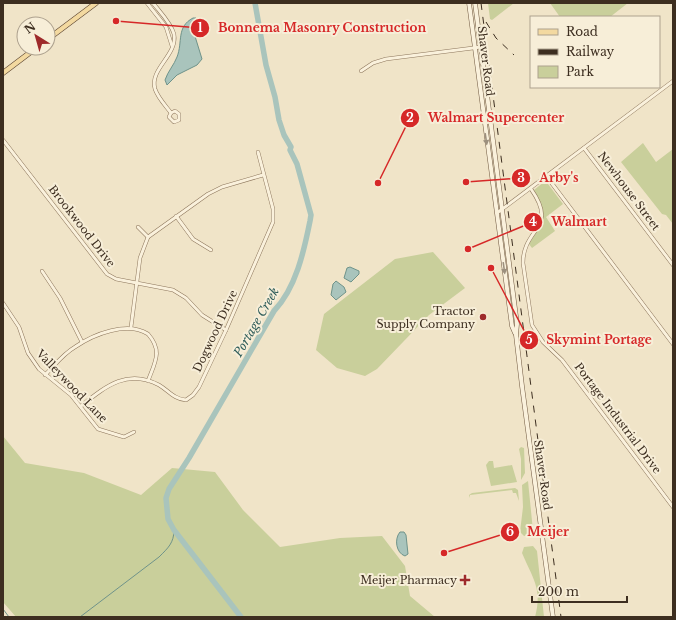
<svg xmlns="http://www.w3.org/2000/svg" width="676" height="620" viewBox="0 0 676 620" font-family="'Libre Baskerville',serif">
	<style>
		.green { fill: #c9cf9b }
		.water { fill: #a9c4bc; stroke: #6f938a }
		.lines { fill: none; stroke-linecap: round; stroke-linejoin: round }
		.stream { stroke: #6f938a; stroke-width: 1 }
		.river { stroke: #a9c4bc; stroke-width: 5.5 }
		.minor-casing { stroke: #8d765c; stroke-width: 4 }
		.secondary-casing { stroke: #6f573f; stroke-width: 5 }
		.primary-casing { stroke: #5b4430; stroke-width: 5.5 }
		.minor { stroke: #faf1dc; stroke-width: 3 }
		.secondary { stroke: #faf1dc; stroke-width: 4 }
		.primary { stroke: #f3d9a0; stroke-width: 4.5 }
		.rail { stroke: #3d2e20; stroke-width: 1; stroke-dasharray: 7 7; stroke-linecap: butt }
		.oneway { fill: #9c907e }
		.poi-dot { fill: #9e2a2b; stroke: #f7eed8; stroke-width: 1.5 }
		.labels { text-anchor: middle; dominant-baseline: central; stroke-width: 4; stroke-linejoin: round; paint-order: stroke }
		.street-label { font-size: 11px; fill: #3d2e20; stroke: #f7eed8 }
		.poi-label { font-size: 11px; fill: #3d2e20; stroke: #f7eed8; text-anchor: end }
		.water-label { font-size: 12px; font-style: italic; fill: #2f5d5a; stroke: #f7eed8 }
		.leader { fill: none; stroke: #d62828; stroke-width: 1.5 }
		.callout-dot { fill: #d62828; stroke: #f7eed8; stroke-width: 1.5 }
		.mark-label { font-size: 12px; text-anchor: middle; font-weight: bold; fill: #fff }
		.callout-label { font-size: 12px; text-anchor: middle; font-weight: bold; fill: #d62828; stroke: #f7eed8; stroke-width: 4; stroke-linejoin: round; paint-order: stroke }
	</style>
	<rect width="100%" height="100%" fill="#f0e4c8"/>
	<g class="green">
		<polygon points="488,3 514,3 492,20 490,19"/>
		<polygon points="550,3 628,3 610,17 560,17"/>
		<polygon points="643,143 656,162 673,149 673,224 666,215 662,214 621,162"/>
		<path d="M544,182L548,184L563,204L546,217L555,231L532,248L529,244C545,218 548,218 534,190Z"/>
		<polygon points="433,252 465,288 429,315 377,369 365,376 337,368 316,350 324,314 395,259"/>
		<polygon points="3,436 25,463 84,473 141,495 172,468 215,472 243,510 280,547 340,538 382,536 405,566 410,596 435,617 16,617 3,602"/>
		<polygon points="521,447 524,448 525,473 521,480 521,459 519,449"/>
		<polygon points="489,461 493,461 494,468 512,465 517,482 491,486 486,465"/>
		<polygon points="528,481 533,531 530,535 524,536 520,532 523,507 522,485"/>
		<polygon points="515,488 518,490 519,501 516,493 513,493 512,490 470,495 469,498 469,495 472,493"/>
		<path d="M533,546L537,551L544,617H535C543,589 532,577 522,553L524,547Z"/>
	</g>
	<g class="water">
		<path d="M193,18H196L194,33L202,59L197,65L177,75L167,85L165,80C168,71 174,65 177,57C183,42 176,27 193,18Z"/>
		<polygon points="350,267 359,271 359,274 351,282 344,278 347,268"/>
		<polygon points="336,281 344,287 346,292 336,300 331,295 333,284"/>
		<path d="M400,532H404L406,535L408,554L405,556C396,553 394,539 400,532Z"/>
	</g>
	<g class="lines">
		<g class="stream">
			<polyline points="3,609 9,617"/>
			<path d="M80,617L159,557C168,548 174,543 174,530"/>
		</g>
		<path class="river" d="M241,617L174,530L168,519L166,498L169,489L189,458L274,311C296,288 304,251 310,221L311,215L297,164L290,150L291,147L284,135L279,120L275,97L266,65L255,3"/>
		<g class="minor-casing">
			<g id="minor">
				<polyline points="147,3 166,27 172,46"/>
				<path d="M153,3C160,12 171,23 174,34C178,55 149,69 155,89C158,98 166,106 171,113L175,111L179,114V120L174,122L169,117L171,113"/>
				<polyline points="361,71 373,63 386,59 481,47"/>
				<polyline points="3,140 107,274 116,279 173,290 186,298 202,315 226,330"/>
				<polyline points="584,148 673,265"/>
				<polyline points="547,177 673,344"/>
				<path d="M531,189C559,229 523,227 523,263L532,325L543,342L562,360L673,507"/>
				<polyline points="497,213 673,81"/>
				<polyline points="176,216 193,239 211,250"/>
				<polyline points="138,227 148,237"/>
				<polyline points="42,271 60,298 82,342"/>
				<polyline points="3,303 19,327 28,353 39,369 71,395 98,429 124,437 134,432"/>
				<polyline points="131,327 140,258 148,237 208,194 222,187 263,175"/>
				<path d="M45,375C55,365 63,354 75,347C94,334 127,321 148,334C163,351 155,362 148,381"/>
				<path d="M81,406C105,387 127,368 159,385C169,391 174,399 186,400L193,395L199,387L226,330L273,222V209L258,152"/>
			</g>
		</g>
		<g class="secondary-casing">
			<g id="secondary">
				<polyline points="469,3 512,326 515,333"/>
				<polyline points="475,3 517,324 516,335 522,386 553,617"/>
			</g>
		</g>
		<g class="primary-casing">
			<g id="primary">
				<polyline points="48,39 96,3"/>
				<polyline points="3,73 36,48"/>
			</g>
		</g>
		<use href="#minor" class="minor"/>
		<use href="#secondary" class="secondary"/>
		<use href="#primary" class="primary"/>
		<g class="rail">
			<polyline points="481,3 561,617"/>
			<polyline points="486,22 496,38 514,55"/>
		</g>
	</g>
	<defs><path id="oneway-solid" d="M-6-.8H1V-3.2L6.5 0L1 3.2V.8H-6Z"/></defs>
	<g class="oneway">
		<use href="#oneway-solid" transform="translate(486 139) rotate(82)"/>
		<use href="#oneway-solid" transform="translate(504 268) rotate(82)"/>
	</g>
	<g class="poi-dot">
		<circle cx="483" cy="317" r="4"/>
		<path d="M463 574h4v4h4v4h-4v4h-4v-4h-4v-4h4z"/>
	</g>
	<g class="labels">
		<g class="street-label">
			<text transform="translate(486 61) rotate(83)">Shaver Road</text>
			<text transform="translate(629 191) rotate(53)">Newhouse Street</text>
			<text transform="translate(82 226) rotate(52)">Brookwood Drive</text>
			<text transform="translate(215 331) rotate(-65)">Dogwood Drive</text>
			<text transform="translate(72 386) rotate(46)">Valleywood Lane</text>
			<text transform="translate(618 418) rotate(53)">Portage Industrial Drive</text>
			<text transform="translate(543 475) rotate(82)">Shaver Road</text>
		</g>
		<g class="poi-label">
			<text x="475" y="311">Tractor<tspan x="475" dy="13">Supply Company</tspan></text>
			<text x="457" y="580">Meijer Pharmacy</text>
		</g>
		<g class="water-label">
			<text transform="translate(256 322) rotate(-60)">Portage Creek</text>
		</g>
	</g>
	<path class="leader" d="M116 21L200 28M378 183L410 118M466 182L521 178M468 249L533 222M491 268L529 340M444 553L510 532"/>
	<g class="callout-dot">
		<circle cx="116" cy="21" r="4"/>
		<circle cx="378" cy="183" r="4"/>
		<circle cx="466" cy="182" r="4"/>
		<circle cx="468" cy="249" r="4"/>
		<circle cx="491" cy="268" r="4"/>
		<circle cx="444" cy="553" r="4"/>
		<circle cx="200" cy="28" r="10"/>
		<circle cx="410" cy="118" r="10"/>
		<circle cx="521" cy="178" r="10"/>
		<circle cx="533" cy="222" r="10"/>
		<circle cx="529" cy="340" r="10"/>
		<circle cx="510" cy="532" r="10"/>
	</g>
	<g class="mark-label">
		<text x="200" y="32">1</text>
		<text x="410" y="122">2</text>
		<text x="521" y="182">3</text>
		<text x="533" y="226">4</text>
		<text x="529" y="344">5</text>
		<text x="510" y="536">6</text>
	</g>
	<g class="callout-label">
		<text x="322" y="32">Bonnema Masonry Construction</text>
		<text x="496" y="122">Walmart Supercenter</text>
		<text x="559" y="182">Arby's</text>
		<text x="579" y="226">Walmart</text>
		<text x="599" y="344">Skymint Portage</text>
		<text x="548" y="536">Meijer</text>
	</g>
	<rect width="676" height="620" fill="none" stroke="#3d2e20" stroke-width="8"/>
	<rect x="530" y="16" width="130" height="72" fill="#f7eed8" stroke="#ada18e"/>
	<rect x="538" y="29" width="20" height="6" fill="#f3d9a0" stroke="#ada18e"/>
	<text x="566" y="36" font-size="12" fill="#3d2e20">Road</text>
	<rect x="538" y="49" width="20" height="6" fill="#3d2e20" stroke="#ada18e"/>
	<text x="566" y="56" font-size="12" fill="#3d2e20">Railway</text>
	<rect x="538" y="66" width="20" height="12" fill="#c9cf9b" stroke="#ada18e"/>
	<text x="566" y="76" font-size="12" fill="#3d2e20">Park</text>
	<g transform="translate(36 36) rotate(323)"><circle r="19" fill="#f7eed8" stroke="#ada18e"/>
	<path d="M0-3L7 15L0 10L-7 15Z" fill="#9e2a2b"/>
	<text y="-6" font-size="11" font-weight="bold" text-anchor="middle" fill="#3d2e20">N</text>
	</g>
	<path d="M532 596v6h95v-6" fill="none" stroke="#3d2e20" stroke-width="2"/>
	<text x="538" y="596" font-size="12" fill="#3d2e20" stroke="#f7eed8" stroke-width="3" paint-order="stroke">200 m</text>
</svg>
